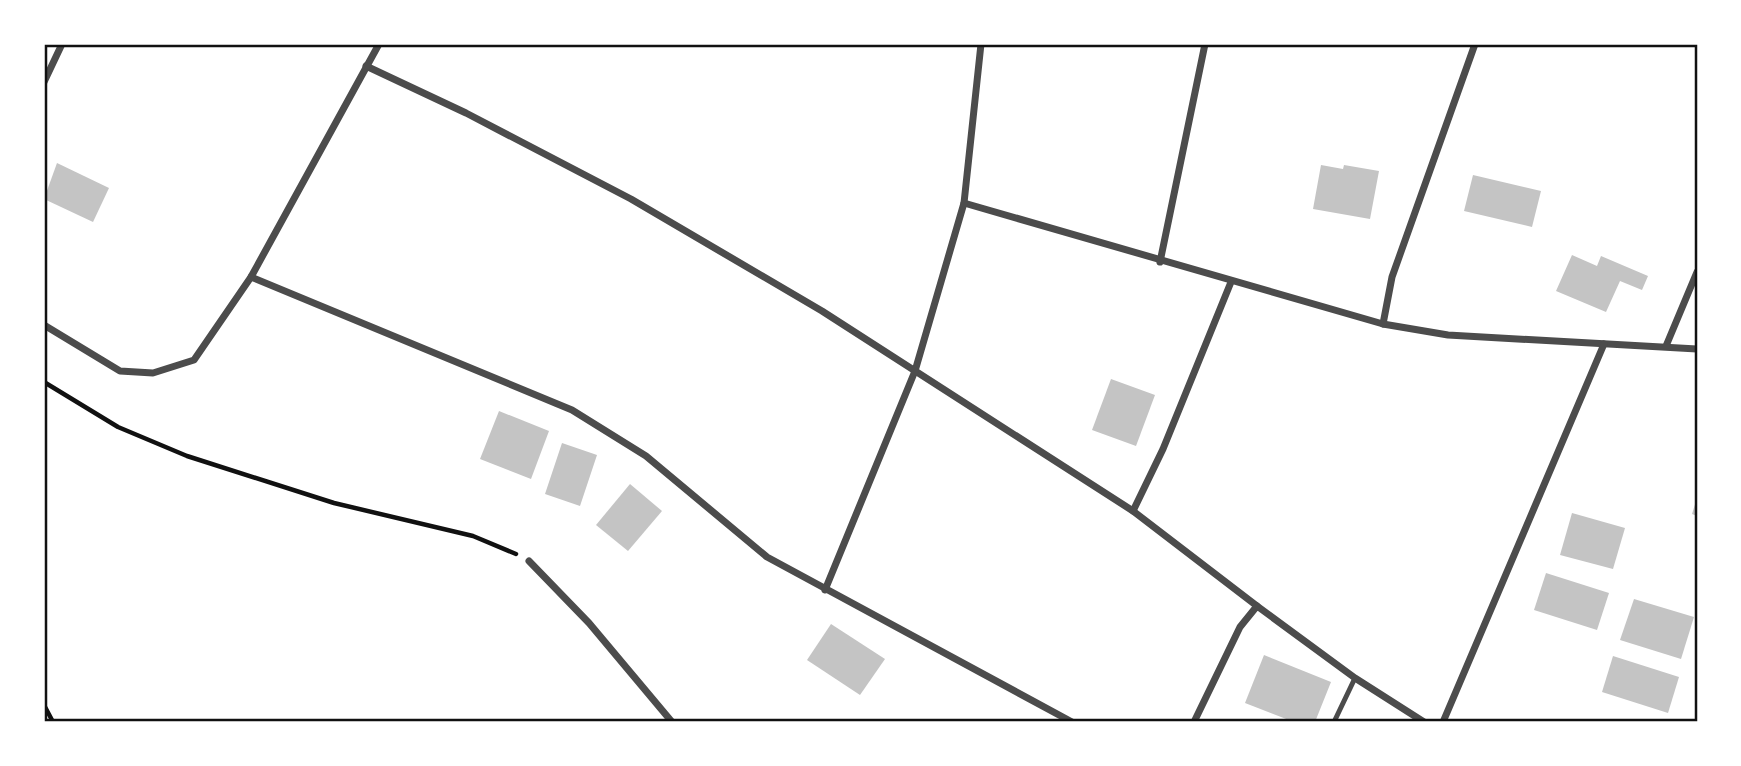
<svg xmlns="http://www.w3.org/2000/svg" width="1741" height="766" viewBox="0 0 1741 766" font-family="'Fira Sans Condensed',sans-serif">
	<style>
		.building { fill: #c4c4c4 }
		.lines { fill: none; stroke-linecap: round; stroke-linejoin: round }
		.path { stroke: #111; stroke-width: 4.5 }
		.service { stroke: #4c4c4c; stroke-width: 5 }
		.minor { stroke: #4c4c4c; stroke-width: 7 }
		.neatline { fill: none; stroke: #111; stroke-width: 2.5 }
	</style>
	<rect width="100%" height="100%" fill="#fff"/>
	<g class="building">
		<polygon points="57,163 109,188 93,222 44,199"/>
		<polygon points="1321,165 1343,169 1344,165 1379,171 1370,219 1313,209"/>
		<polygon points="1473,175 1541,191 1532,227 1464,211"/>
		<polygon points="1572,255 1597,266 1601,256 1648,276 1642,290 1620,281 1606,312 1556,291"/>
		<polygon points="1111,379 1155,395 1136,446 1092,430"/>
		<polygon points="499,411 549,431 531,479 480,459"/>
		<polygon points="562,443 597,455 580,506 545,494"/>
		<polygon points="630,484 662,511 628,551 596,525"/>
		<polygon points="1697,498 1697,516 1692,514"/>
		<polygon points="1572,513 1625,528 1613,569 1560,555"/>
		<polygon points="1546,573 1609,593 1597,630 1534,610"/>
		<polygon points="1634,599 1694,617 1681,659 1620,640"/>
		<polygon points="831,624 885,659 860,695 807,660"/>
		<polygon points="1264,655 1331,682 1315,722 1294,722 1245,703"/>
		<polygon points="1613,656 1679,677 1668,713 1602,692"/>
	</g>
	<g class="lines">
		<g class="path">
			<polyline points="44,382 118,427 187,456 334,503 473,536 516,554"/>
			<polyline points="44,705 53,722"/>
		</g>
		<polyline class="service" points="1334,722 1355,678"/>
		<g class="minor">
			<polyline points="366,66 466,113 631,199 822,311 1133,511 1257,606"/>
			<polyline points="44,82 62,44"/>
			<polyline points="964,203 1383,324 1448,335 1697,349"/>
			<polyline points="1160,262 1205,44"/>
			<polyline points="251,277 572,410 646,456 767,557 1072,722"/>
			<polyline points="1383,324 1392,277 1475,44"/>
			<polyline points="44,325 120,371 153,373 194,360 251,277 379,44"/>
			<polyline points="1666,346 1697,272"/>
			<polyline points="1133,511 1163,449 1231,282"/>
			<polyline points="529,561 589,623 672,722"/>
			<polyline points="825,590 915,371 964,203 981,44"/>
			<polyline points="1194,722 1240,627 1257,606 1355,678 1424,722"/>
			<polyline points="1443,722 1604,344"/>
		</g>
	</g>
	<rect width="1741" height="766" fill="none" stroke="#ffffff" stroke-width="91"/>
	<rect x="46" y="46" width="1650" height="674" class="neatline"/>
</svg>
